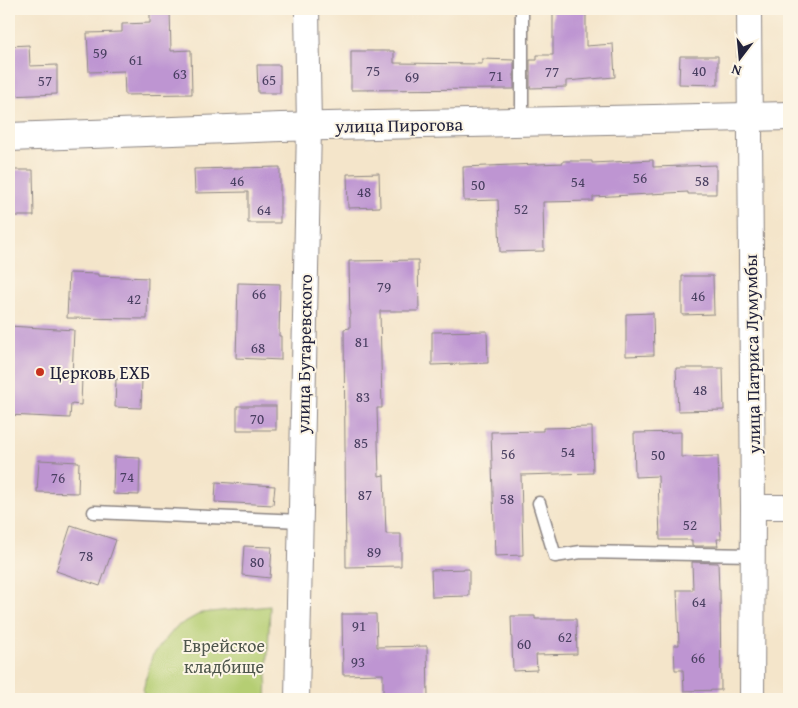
<svg xmlns="http://www.w3.org/2000/svg" width="798" height="708" viewBox="0 0 798 708" font-family="'Gentium Book Plus',serif">
	<style>
		.green { fill: #b5ce73; stroke: #6c7857 }
		.building { fill: #be95d2 }
		.lines { fill: none; stroke-linecap: round; stroke-linejoin: round }
		.lane-casing { stroke: #8b8482; stroke-width: 15 }
		.street-casing { stroke: #8b8482; stroke-width: 26 }
		.secondary-casing { stroke: #8b8482; stroke-width: 30 }
		.lane { stroke: #fff; stroke-width: 12 }
		.street { stroke: #fff; stroke-width: 24 }
		.secondary { stroke: #fff; stroke-width: 28 }
		.poi-dot { fill: #c8321e; stroke: #fcf5e5; stroke-width: 2 }
		.labels { text-anchor: middle; dominant-baseline: central; stroke-width: 4; stroke-linejoin: round; paint-order: stroke }
		.number-label { font-size: 15px; fill: #493f61 }
		.street-label { font-size: 18px; fill: #22223b; stroke: #fcf5e5 }
		.poi-label { font-size: 18px; fill: #22223b; stroke: #fcf5e5; text-anchor: start }
		.park-label { font-size: 18px; fill: #4e564c; stroke: #fcf5e5 }
	</style>
	<rect width="100%" height="100%" fill="#fcf5e5"/>
	<filter id="ink" filterUnits="userSpaceOnUse"><feTurbulence type="fractalNoise" baseFrequency=".02" numOctaves="2"/><feDisplacementMap in="SourceGraphic" scale="10" xChannelSelector="R" yChannelSelector="G"/><feConvolveMatrix kernelMatrix="1 2 1 2 8 2 1 2 1" color-interpolation-filters="sRGB"/></filter>
	<filter id="wash" filterUnits="userSpaceOnUse"><feTurbulence type="fractalNoise" baseFrequency=".0096" numOctaves="4" result="noise"/><feDisplacementMap in="SourceGraphic" scale="20" xChannelSelector="R" yChannelSelector="G"/><feGaussianBlur stdDeviation="1.12" result="paint"/><feColorMatrix in="noise" values="0 0 0 0 0 0 0 0 0 0 0 0 0 0 0 0 0 1.4 0 .05"/><feComposite in="paint" operator="in"/></filter>
	<g filter="url(#wash)">
		<rect width="100%" height="100%" fill="#f4e5ca"/>
		<polygon class="green" points="270,606 266,699 144,699 143,690 152,656 176,627 201,613"/>
		<g id="blocks">
			<g class="building">
				<polygon points="150,9 170,9 171,51 191,50 192,94 125,95 124,71 89,72 87,33 122,32 122,24 150,23"/>
				<polygon points="553,9 586,9 586,46 613,44 615,77 566,81 566,87 530,88 530,60 537,60 537,55 553,55"/>
				<polygon points="29,45 30,66 57,65 57,94 9,96 9,46"/>
				<polygon points="351,51 394,51 394,63 482,64 482,59 514,60 514,89 351,90"/>
				<polygon points="680,56 718,56 718,85 679,84"/>
				<polygon points="257,65 280,65 280,93 258,93"/>
				<polygon points="653,160 653,167 716,165 716,194 688,194 688,192 593,197 593,201 543,202 544,251 500,252 498,200 464,201 463,167 563,163 563,161 592,161 592,163"/>
				<polygon points="280,167 280,223 248,223 248,192 195,193 194,169"/>
				<polygon points="9,170 33,170 34,216 9,216"/>
				<polygon points="379,173 380,207 348,208 347,174"/>
				<polygon points="418,260 419,311 380,311 382,408 377,408 379,476 384,475 386,534 401,534 401,566 346,567 344,329 350,328 349,261"/>
				<polygon points="69,273 98,274 98,276 148,278 147,319 67,318"/>
				<polygon points="682,276 713,276 714,314 682,315"/>
				<polygon points="238,283 280,284 279,336 281,336 281,360 236,358"/>
				<polygon points="653,313 654,355 626,356 626,314"/>
				<polygon points="9,326 74,330 72,377 82,377 81,405 71,404 70,418 9,415"/>
				<polygon points="487,331 488,363 432,365 432,332"/>
				<polygon points="676,368 723,368 724,410 678,411"/>
				<polygon points="116,379 142,380 141,408 115,407"/>
				<rect x="237" y="406" width="39" height="24"/>
				<polygon points="592,427 593,473 521,475 523,555 495,556 491,432 543,431 543,428"/>
				<polygon points="681,432 681,457 718,456 721,539 717,539 718,546 692,546 692,540 660,540 658,476 635,477 634,433"/>
				<polygon points="114,457 140,458 139,495 113,494"/>
				<polygon points="39,460 79,462 78,493 37,492"/>
				<polygon points="216,482 275,486 273,505 215,502"/>
				<polygon points="71,525 116,540 100,586 56,571"/>
				<polygon points="244,546 272,547 270,578 242,575"/>
				<polygon points="692,562 718,563 719,590 720,590 721,690 684,691 683,670 675,670 674,645 679,645 677,590 693,590"/>
				<polygon points="469,569 469,596 432,597 431,570"/>
				<polygon points="342,614 376,614 377,647 427,646 428,699 383,699 383,674 343,675"/>
				<polygon points="511,616 535,616 535,619 576,619 577,654 536,655 537,670 513,671"/>
			</g>
		</g>
	</g>
	<g filter="url(#ink)">
		<use href="#blocks" fill-opacity="0" stroke="#8b8482" stroke-width="1"/>
		<g class="lines">
			<g class="lane-casing">
				<g id="lane">
					<polyline points="522,9 522,122"/>
					<polyline points="539,503 555,556 581,552 753,555"/>
					<polyline points="94,512 301,521"/>
				</g>
			</g>
			<g class="street-casing">
				<g id="street">
					<polyline points="749,9 753,507 752,699"/>
					<polyline points="753,507 789,507"/>
					<polyline points="297,699 309,127 307,9"/>
				</g>
			</g>
			<g class="secondary-casing">
				<polyline id="secondary" points="9,137 281,127 789,116"/>
			</g>
			<use href="#lane" class="lane"/>
			<use href="#street" class="street"/>
			<use href="#secondary" class="secondary"/>
		</g>
	</g>
	<circle class="poi-dot" cx="40" cy="372" r="5"/>
	<g class="labels">
		<g class="number-label">
			<text x="100" y="52">59</text>
			<text x="136" y="59">61</text>
			<text x="373" y="70">75</text>
			<text x="699" y="70">40</text>
			<text x="552" y="71">77</text>
			<text x="180" y="73">63</text>
			<text x="496" y="75">71</text>
			<text x="412" y="76">69</text>
			<text x="269" y="79">65</text>
			<text x="45" y="80">57</text>
			<text x="640" y="177">56</text>
			<text x="237" y="180">46</text>
			<text x="702" y="180">58</text>
			<text x="578" y="181">54</text>
			<text x="478" y="184">50</text>
			<text x="364" y="191">48</text>
			<text x="521" y="208">52</text>
			<text x="264" y="209">64</text>
			<text x="384" y="286">79</text>
			<text x="259" y="293">66</text>
			<text x="698" y="295">46</text>
			<text x="134" y="298">42</text>
			<text x="362" y="341">81</text>
			<text x="258" y="347">68</text>
			<text x="700" y="389">48</text>
			<text x="363" y="396">83</text>
			<text x="257" y="418">70</text>
			<text x="361" y="442">85</text>
			<text x="568" y="451">54</text>
			<text x="508" y="453">56</text>
			<text x="658" y="454">50</text>
			<text x="127" y="476">74</text>
			<text x="58" y="477">76</text>
			<text x="365" y="494">87</text>
			<text x="507" y="498">58</text>
			<text x="690" y="524">52</text>
			<text x="374" y="551">89</text>
			<text x="86" y="555">78</text>
			<text x="257" y="561">80</text>
			<text x="699" y="601">64</text>
			<text x="359" y="625">91</text>
			<text x="565" y="636">62</text>
			<text x="524" y="643">60</text>
			<text x="698" y="657">66</text>
			<text x="358" y="661">93</text>
		</g>
		<g class="street-label">
			<text transform="translate(399 125) rotate(-1)">улица Пирогова</text>
			<text transform="translate(304 354) rotate(-89)">улица Бутаревского</text>
			<text transform="translate(752 354) rotate(-91)">улица Патриса Лумумбы</text>
		</g>
		<g class="poi-label">
			<text x="50" y="372">Церковь ЕХБ</text>
		</g>
		<g class="park-label">
			<text x="224" y="645">Еврейское<tspan x="224" dy="21">кладбище</tspan></text>
		</g>
	</g>
	<rect width="798" height="708" fill="none" stroke="#fcf5e5" stroke-width="30"/>
	<g transform="translate(740 58) rotate(196)" stroke="#fcf5e5" stroke-width="4" paint-order="stroke">
	<path d="M0-4L9 19L0 12L-9 19Z" fill="#22223b"/>
	<text y="-8" font-size="14" font-weight="bold" text-anchor="middle" fill="#22223b">N</text>
	</g>
</svg>
